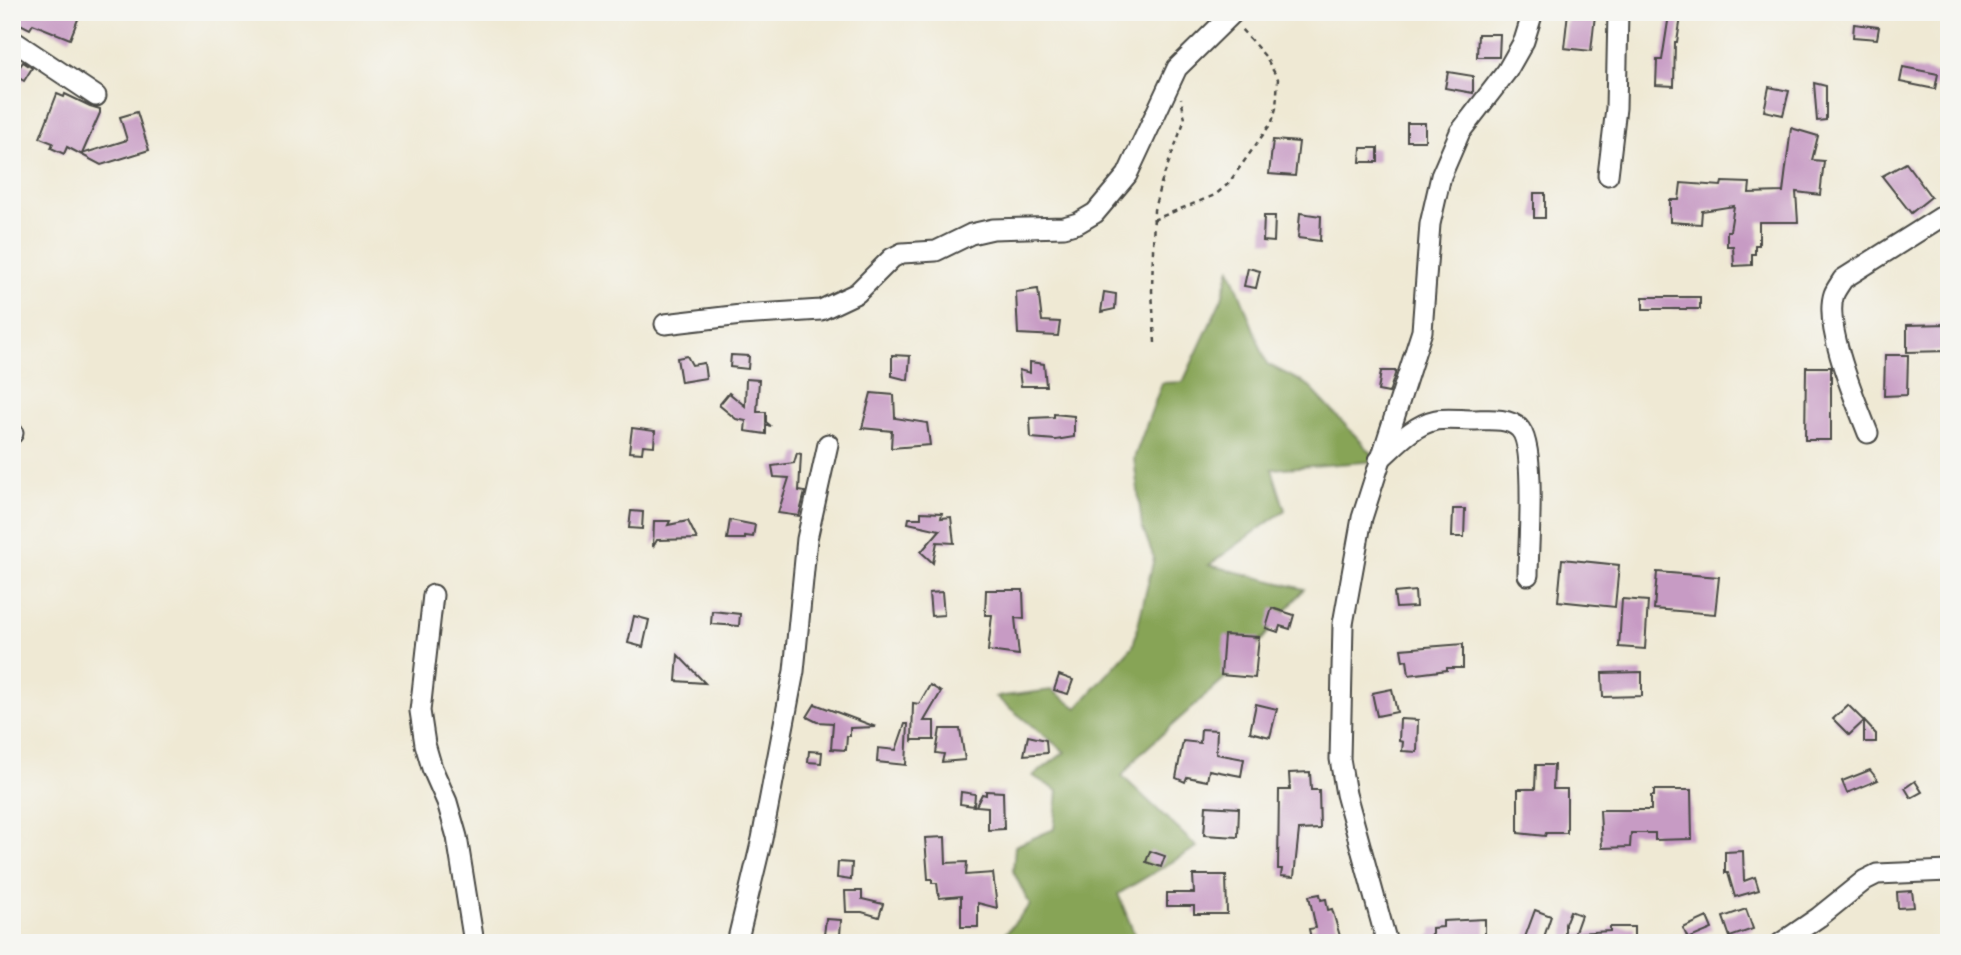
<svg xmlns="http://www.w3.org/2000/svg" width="1961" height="955" viewBox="0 0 1961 955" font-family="Caveat,sans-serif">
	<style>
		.forest { fill: #87a456; stroke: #596840; stroke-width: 2 }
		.building { fill: #c79bc4 }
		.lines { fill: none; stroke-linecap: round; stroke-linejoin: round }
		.minor-casing { stroke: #484844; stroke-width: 23 }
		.path { stroke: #484844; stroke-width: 2.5; stroke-dasharray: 5 5; stroke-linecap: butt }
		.minor { stroke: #fff; stroke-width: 19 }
	</style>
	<rect width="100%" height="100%" fill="#f6f6f2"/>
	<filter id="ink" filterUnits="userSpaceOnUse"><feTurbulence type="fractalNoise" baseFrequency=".0143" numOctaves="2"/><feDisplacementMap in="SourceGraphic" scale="14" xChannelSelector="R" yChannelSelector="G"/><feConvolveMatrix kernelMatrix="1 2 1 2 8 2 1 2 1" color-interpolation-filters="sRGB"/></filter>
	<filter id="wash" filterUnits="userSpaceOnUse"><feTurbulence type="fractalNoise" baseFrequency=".00686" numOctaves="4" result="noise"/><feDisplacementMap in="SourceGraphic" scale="28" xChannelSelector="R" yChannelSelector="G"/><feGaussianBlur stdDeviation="1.57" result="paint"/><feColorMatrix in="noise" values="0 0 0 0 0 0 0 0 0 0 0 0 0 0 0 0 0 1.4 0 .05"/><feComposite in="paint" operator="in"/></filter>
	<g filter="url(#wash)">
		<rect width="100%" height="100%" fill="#efe9d4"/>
		<polygon class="forest" points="1230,268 1267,364 1308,385 1379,461 1272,469 1285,510 1209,565 1304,589 1246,659 1139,755 1122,776 1197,847 1118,894 1138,943 997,943 1030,905 1013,871 1015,846 1054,829 1058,791 1033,776 1065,752 996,697 1052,690 1077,708 1133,646 1154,558 1142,526 1134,458 1162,383 1183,382 1222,298"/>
		<g id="blocks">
			<g class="building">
				<polygon points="12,12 81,12 70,39 33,24 30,29 12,20"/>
				<polygon points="1568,12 1595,15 1591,51 1564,48"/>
				<polygon points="1669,15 1681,17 1677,42 1675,42 1674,86 1656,85 1657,60 1662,60"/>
				<polygon points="1854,24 1879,27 1877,39 1853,37"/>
				<polygon points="1478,34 1500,34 1499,57 1477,57"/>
				<polygon points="23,62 32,68 24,81 14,75"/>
				<polygon points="1903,67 1938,74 1935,89 1900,82"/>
				<polygon points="1448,72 1473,76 1473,93 1445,88"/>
				<polygon points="1814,83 1826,86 1826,120 1817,121"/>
				<polygon points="1769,87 1789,91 1783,115 1764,111"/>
				<polygon points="57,94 64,97 65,94 90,106 100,109 100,113 82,154 127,140 120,117 137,112 149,150 101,165 67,147 64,154 51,148 53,143 40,138"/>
				<rect x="1407" y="123" width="18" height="18"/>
				<polygon points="1791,128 1818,136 1812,160 1824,161 1820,195 1796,192 1798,222 1759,222 1759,245 1755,245 1755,254 1752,254 1752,265 1734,266 1733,246 1727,246 1727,231 1730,231 1734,206 1702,211 1701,224 1670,222 1670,200 1679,200 1681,183 1721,186 1722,182 1750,183 1749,193 1783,192"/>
				<polygon points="1273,140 1299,142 1295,176 1269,174"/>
				<polygon points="1361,148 1378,148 1378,162 1360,162"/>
				<polygon points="1906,163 1931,197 1911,213 1882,176"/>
				<rect x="1534" y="193" width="11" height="25"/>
				<polygon points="1300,213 1321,216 1320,241 1298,238"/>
				<polygon points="1264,216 1275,216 1274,242 1263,241"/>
				<polygon points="1248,268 1260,271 1256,288 1244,286"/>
				<polygon points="1038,289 1042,321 1060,322 1058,336 1018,334 1016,292"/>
				<polygon points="1104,292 1116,294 1115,309 1101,312"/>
				<rect x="1643" y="297" width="57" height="12"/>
				<polygon points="1949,324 1949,351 1907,352 1907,325"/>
				<polygon points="731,355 749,356 748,369 730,367"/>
				<polygon points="892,355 910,356 908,380 892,376"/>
				<polygon points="1885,355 1908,355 1907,395 1884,396"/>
				<polygon points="687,356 692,365 704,363 706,378 681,382 677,358"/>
				<polygon points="1030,362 1044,364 1046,386 1021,386 1019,370 1030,373"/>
				<polygon points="1806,367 1831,367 1831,440 1805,440"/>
				<polygon points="1381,371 1396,371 1389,393 1378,391"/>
				<polygon points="746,379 759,380 757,412 766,412 766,422 771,426 766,425 766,434 745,431 746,421 736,419 719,405 729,393 745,406"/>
				<polygon points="871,393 894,395 895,418 927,423 930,445 891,448 892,431 862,428"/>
				<polygon points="1054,414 1074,416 1074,437 1056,440 1031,438 1030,418 1054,417"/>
				<polygon points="632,428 655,431 654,446 643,445 642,453 629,452"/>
				<polygon points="797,453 801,454 799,491 805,492 799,516 778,513 789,478 774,477 772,466 794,463"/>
				<polygon points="1453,509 1465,509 1464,537 1452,537"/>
				<polygon points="631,511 643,512 642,529 629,528"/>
				<polygon points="921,512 942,513 941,518 951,517 954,543 937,542 933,563 921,552 940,530 908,523 909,518 921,518"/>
				<polygon points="730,520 755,525 753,537 745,536 745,539 727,539"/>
				<polygon points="654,521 670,521 668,525 688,521 697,539 657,540 653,547"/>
				<polygon points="1562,559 1619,565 1615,607 1558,601"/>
				<polygon points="1657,572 1719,577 1715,614 1654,609"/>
				<polygon points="986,590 1023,590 1024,619 1015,618 1019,655 988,651 992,615 985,615"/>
				<polygon points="1415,591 1416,607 1396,608 1394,593"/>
				<polygon points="942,592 944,615 931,616 929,593"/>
				<polygon points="1622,599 1648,601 1645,649 1619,647"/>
				<polygon points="1272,608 1294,615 1290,629 1280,626 1278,632 1266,628"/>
				<polygon points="712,611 740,614 739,626 711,624"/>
				<polygon points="634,616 649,620 643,647 628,643"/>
				<polygon points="1224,635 1259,637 1255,678 1221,675"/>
				<polygon points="1463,644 1463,668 1447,668 1447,670 1409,675 1407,660 1403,661 1401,649"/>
				<polygon points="678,655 705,683 676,681"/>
				<polygon points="1642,672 1642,696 1603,697 1602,673"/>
				<polygon points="1059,675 1073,680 1068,694 1054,690"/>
				<polygon points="930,685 941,692 924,721 934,721 934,740 913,740 912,742 913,703 919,704"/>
				<polygon points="1392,689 1397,712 1377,716 1372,693"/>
				<polygon points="815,704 876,727 850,728 850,736 847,736 846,750 831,749 833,723 817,722 807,717"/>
				<polygon points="1256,704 1277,709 1270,737 1250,732"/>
				<polygon points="1848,705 1864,721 1849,735 1833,719"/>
				<polygon points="1400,719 1418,720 1417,752 1402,751 1403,742 1399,741"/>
				<polygon points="1864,721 1876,734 1876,742 1864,742"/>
				<polygon points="905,724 908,724 906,765 877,762 878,748 896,750"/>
				<polygon points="940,729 960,729 965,760 942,762 944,754 936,753"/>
				<polygon points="1201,729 1217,730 1216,754 1244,759 1241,776 1209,770 1207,781 1187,777 1185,782 1176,778 1183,741 1200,743"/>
				<polygon points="1028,736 1046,740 1047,753 1024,755"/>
				<polygon points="809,751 822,752 821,763 808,762"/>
				<polygon points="1536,765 1554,765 1553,789 1567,789 1567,833 1546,833 1545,836 1518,833 1518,789 1535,789"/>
				<polygon points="1870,770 1878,780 1847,793 1842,781"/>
				<polygon points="1310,772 1311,790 1319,790 1320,829 1299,830 1294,877 1281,876 1282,869 1278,869 1279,790 1290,790 1289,773"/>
				<polygon points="1915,781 1922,792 1911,798 1905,788"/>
				<polygon points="1654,790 1691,790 1692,839 1655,840 1655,833 1631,833 1630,847 1602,848 1600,810 1651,810 1651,796 1654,796"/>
				<polygon points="986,791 1003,792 1004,829 988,830 988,807 976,806 982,794 986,795"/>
				<polygon points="961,792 975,794 974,806 960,804"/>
				<polygon points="1206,806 1239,808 1238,837 1204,835"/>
				<polygon points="945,837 946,863 967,862 966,875 993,873 997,908 978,903 978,927 961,927 961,896 939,898 937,883 932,883 932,879 928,879 925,838"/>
				<polygon points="1150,851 1165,856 1161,867 1146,862"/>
				<polygon points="1743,851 1744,881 1755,877 1759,890 1735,897 1728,873 1725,873 1725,852"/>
				<polygon points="838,862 852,863 851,880 837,878"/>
				<polygon points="1193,875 1226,875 1227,914 1194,914 1194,906 1167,906 1167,893 1194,893"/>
				<polygon points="845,891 862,891 862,899 883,904 879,917 862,912 846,912"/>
				<polygon points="1912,891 1914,907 1898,908 1897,892"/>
				<polygon points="1320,894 1321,900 1326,899 1328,910 1332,909 1342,943 1312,943 1309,929 1316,928 1309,896"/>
				<polygon points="1746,909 1753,929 1730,937 1723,917"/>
				<polygon points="1535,910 1551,916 1542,943 1524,940"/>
				<polygon points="1570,911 1581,915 1571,943 1565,943 1565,924"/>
				<polygon points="1707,917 1712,929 1688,939 1683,928"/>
				<polygon points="826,919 841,920 840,936 824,935"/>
				<polygon points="1485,919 1485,943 1423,943 1432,933 1432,928 1443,927 1443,921"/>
				<polygon points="1610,927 1634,927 1634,943 1577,943 1577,933 1610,931"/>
			</g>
		</g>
	</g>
	<g filter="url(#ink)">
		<use href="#blocks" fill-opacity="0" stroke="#484844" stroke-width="2"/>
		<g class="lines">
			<g class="minor-casing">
				<g id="minor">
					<polyline points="12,40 96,96"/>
					<polyline points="1608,175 1616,108 1618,12"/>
					<polyline points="665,324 741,315 821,310 857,293 892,258 902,253 936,251 971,234 993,229 1064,227 1078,223 1095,213 1127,175 1177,68 1234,12"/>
					<polyline points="12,433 13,433"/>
					<path d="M1868,433C1856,402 1823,325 1834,294C1836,289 1840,284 1843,279L1949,212"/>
					<path d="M1379,460C1396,445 1413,425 1436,420C1447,418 1461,420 1473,420C1487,420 1508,417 1519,428C1537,445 1528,548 1528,575"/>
					<polyline points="433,595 420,711 425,744 432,768 447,802 457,837 474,943"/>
					<polyline points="737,943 762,839 794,671 807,539 828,444"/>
					<polyline points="1387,943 1346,794 1340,759 1343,624 1362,518 1422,331 1430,224 1441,176 1460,132 1507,71 1524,41 1533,12"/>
					<polyline points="1781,943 1819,917 1865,880 1877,874 1949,871"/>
				</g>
			</g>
			<g class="path">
				<polyline points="1153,220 1215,195 1228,184 1272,122 1276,108 1278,79 1265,56 1241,29"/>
				<polyline points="1155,343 1152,291 1154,210 1160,186 1185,119 1181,98"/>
			</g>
			<use href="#minor" class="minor"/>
		</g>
	</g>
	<rect width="1961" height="955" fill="none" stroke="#f6f6f2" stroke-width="42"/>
</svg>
